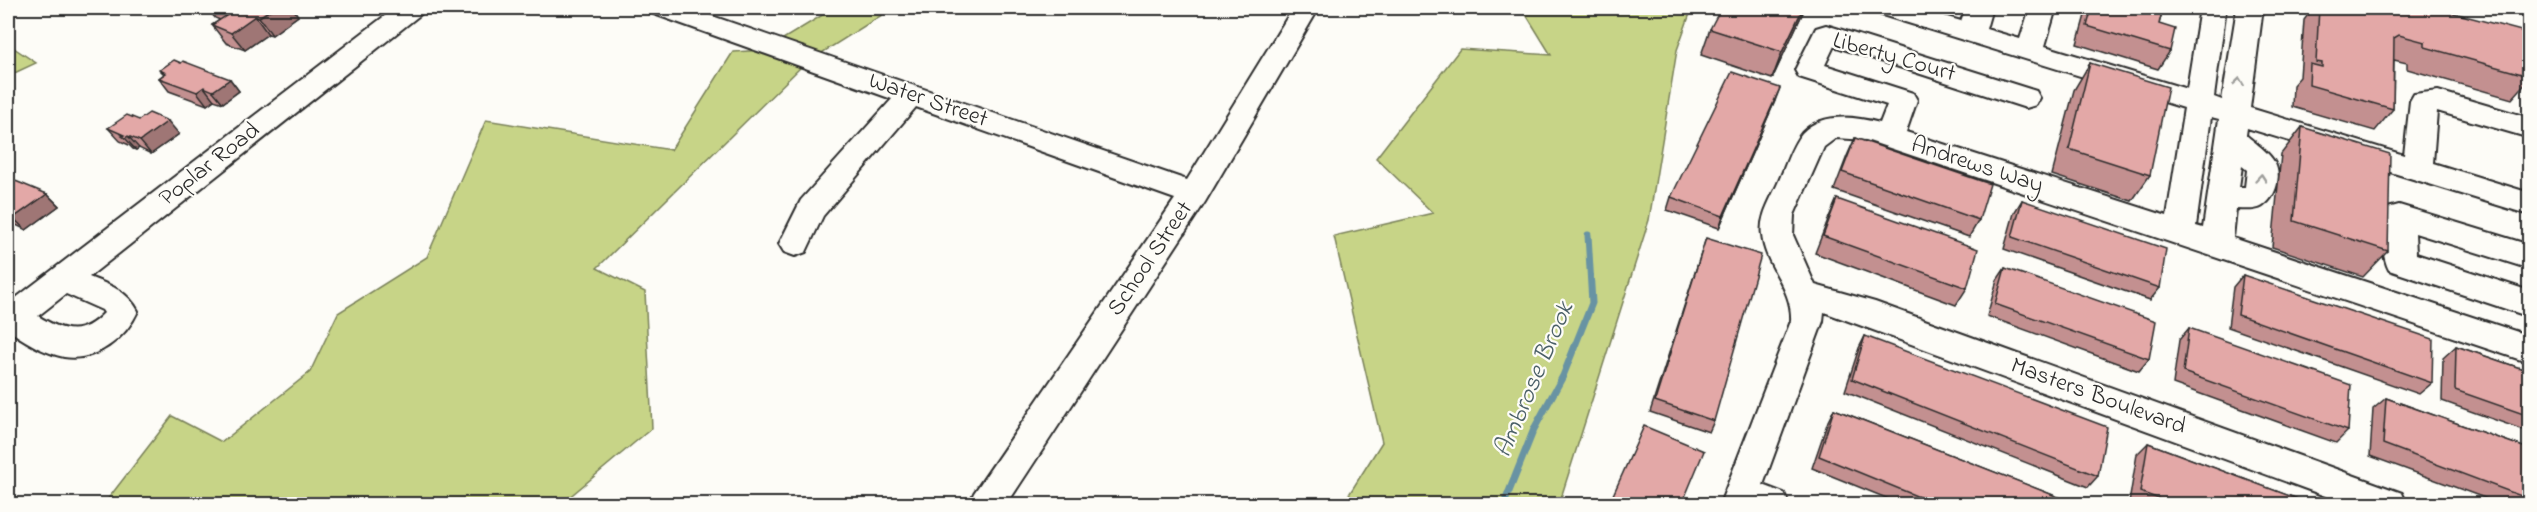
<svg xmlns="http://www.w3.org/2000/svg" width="2537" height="512" viewBox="0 0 2537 512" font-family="'Indie Flower',sans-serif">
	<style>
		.green { fill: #c7d487; stroke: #798059; stroke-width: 1.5 }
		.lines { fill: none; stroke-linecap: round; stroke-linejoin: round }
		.stream { stroke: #6893a3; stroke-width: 7 }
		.minor-casing { stroke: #2b2b2b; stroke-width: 4 }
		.minor { fill: #fdfcf7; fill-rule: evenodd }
		.wall { fill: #c39090; stroke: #2b2b2b; stroke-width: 1.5 }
		.shaded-wall { fill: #9f7675; stroke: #2b2b2b; stroke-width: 1.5 }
		.building { fill: #e3a8a7; stroke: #2b2b2b; stroke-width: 1.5 }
		.oneway { stroke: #9e9e9b }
		.labels { text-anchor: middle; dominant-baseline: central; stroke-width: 4.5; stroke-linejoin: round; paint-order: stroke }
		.street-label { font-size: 24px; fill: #2b2b2b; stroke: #fdfcf7 }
		.water-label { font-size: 26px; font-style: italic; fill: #4a5f67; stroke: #fdfcf7 }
	</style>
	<rect width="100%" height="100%" fill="#fdfcf7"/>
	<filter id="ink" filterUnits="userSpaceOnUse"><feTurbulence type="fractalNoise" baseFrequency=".0167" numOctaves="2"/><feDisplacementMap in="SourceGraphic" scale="12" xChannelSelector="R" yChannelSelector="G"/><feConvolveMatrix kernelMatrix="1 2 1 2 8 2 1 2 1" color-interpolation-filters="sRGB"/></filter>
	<g filter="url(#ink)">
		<g class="green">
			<polygon points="834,8 893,8 804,64 597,268 645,292 652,428 561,504 104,504 172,416 222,442 310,372 338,313 427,257 486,120 671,150 733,52 765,50"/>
			<polygon points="1522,8 1692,8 1677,50 1649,220 1559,504 1343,504 1382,442 1334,236 1433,213 1376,158 1460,49 1551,55"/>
			<polygon points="8,44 36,63 8,76"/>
		</g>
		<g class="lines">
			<polyline class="stream" points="1504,504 1534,429 1563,376 1592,303 1588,235"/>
			<g class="minor-casing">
				<g id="minor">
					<path d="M395,8H425L421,14L89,277C109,285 127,290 138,311C126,338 96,362 64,357C45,353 29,344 13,333L8,335V304ZM66,294L102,310L104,313C81,337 64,332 38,316Z"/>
					<polygon points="650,8 689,8 1187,180 1293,8 1319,8 1205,202 1007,504 969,504 974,493 1175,199 916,107 823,216 806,252 795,256 784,252 779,244 801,200 892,99 654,14"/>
					<path d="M1875,8H1916L1961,21L1966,8H1992L1986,29L2020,39L2030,8H2056L2045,46L2187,89L2200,8H2226L2214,97L2222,100L2237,8H2263L2250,108L2404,155L2410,101L2414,94L2438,91L2530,118V138L2437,111L2433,163L2530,193V215L2247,128L2246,135C2255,143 2272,154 2276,166C2281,179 2275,197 2264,205C2257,211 2245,209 2236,209L2233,238L2530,336V363L1866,140L1836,138L1824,147L1794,215L1793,235L1815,285L1875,302L2402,493L2407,504H2347L1824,312L1823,321L1763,485L1784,493L1789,504H1720L1791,321C1793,288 1765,267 1762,235C1759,217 1771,199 1778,183C1785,168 1791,146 1802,133C1822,112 1854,116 1880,123L1887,105L1799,77L1795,70L1816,28L1826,25L1836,28L2036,91L2040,98L2036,105L2026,108L1834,46L1825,65L1913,93L1917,100L1906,132L2167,216L2184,108L1879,14ZM2211,117L2219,119L2203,228L2196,226ZM2242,166L2247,170L2245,187H2239Z"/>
					<path d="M2399,205L2530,245V269L2415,233L2416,254L2530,291V317L2389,270C2381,255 2380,223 2388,208Z"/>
				</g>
			</g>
			<use href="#minor" class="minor"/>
		</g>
		<g class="wall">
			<polygon points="207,8 293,8 298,16 272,35 268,34 245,50 226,43 212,25 220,20 215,18"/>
			<polygon points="1805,8 1772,79 1701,55 1710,29"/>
			<polygon points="2087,8 2163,8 2159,24 2170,51 2158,69 2077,44"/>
			<polygon points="2313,8 2435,8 2529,44 2529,80 2512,99 2407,69 2407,63 2394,60 2393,109 2375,131 2292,107 2293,85 2300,77 2304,20"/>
			<polygon points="2090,63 2150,175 2132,201 2052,175 2074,90"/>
			<polygon points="160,70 230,79 239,91 223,103 214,100 207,105 169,91 159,78 164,74"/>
			<polygon points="1775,101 1719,228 1667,210 1671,197"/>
			<polygon points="139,120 179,134 151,154 139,148 136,150 133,149 129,145 120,141 108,128"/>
			<polygon points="2302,127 2388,251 2363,277 2272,247 2281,154"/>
			<polygon points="1855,138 1979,220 1969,237 1834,190 1847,156"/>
			<polygon points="8,184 47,194 59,206 26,230 8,221"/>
			<polygon points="1837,199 1967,288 1956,305 1815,253 1829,217"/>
			<polygon points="2022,200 2160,288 2150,300 2004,249 2014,213"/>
			<polygon points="1706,238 1714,421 1709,432 1650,412"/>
			<polygon points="2005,268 2149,359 2139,371 1987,316 1997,280"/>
			<polygon points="2243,275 2432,383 2419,394 2228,327 2233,287"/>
			<polygon points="2189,328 2348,431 2336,443 2173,384 2179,340"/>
			<polygon points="1865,336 2098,476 2088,487 1845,391 1859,348"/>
			<polygon points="2456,346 2529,371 2529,432 2442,401 2443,358"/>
			<polygon points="2386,398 2529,449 2529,504 2501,504 2370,456 2373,409"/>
			<polygon points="1834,409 2076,504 1901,504 1812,468 1828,421"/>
			<polygon points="2148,443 2311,504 2134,504 2129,503 2137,454"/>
		</g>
		<g class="shaded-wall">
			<polygon points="273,8 293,8 298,16 272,35 259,17"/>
			<polygon points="1803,8 1805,8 1772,79 1782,52"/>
			<polygon points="255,16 268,34 245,50 231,33"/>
			<polygon points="230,79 239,91 223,103 213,91"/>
			<polygon points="204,87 214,100 207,105 197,92"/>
			<polygon points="1780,88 1775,101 1719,228 1723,216"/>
			<polygon points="168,121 179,134 151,154 140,141"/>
			<polygon points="128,136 139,148 136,150 125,138"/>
			<polygon points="8,162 12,166 8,169"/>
			<polygon points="47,194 59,206 26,230 13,218"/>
		</g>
		<g class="building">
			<polygon points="220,8 273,8 259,17 255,16 231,33 212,25 232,12"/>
			<polygon points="1721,8 1803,8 1782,52 1710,29"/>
			<polygon points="2092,8 2163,8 2159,24 2175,29 2170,51 2087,26"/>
			<polygon points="2319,8 2435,8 2529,33 2529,76 2425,47 2425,42 2399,35 2394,38 2393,109 2309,85 2310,64 2322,67 2322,63 2316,62"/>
			<polygon points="174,60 181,63 183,61 230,79 213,91 204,87 197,92 159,78 166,73 160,70"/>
			<polygon points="2090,63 2168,87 2150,175 2069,149"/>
			<polygon points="1732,72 1780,88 1723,216 1671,197"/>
			<polygon points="149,113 168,121 140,141 128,136 125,138 122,136 124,135 108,128 127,115 139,120"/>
			<polygon points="2302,127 2390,154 2388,251 2294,221"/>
			<polygon points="1855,138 1990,184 1979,220 1842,172"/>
			<polygon points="13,180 47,194 13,218 8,215 8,184"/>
			<polygon points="1837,199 1978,249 1967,288 1823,236"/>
			<polygon points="2022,200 2166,249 2160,288 2012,237"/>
			<polygon points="1706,238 1761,255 1714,421 1655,401"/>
			<polygon points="2005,268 2156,321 2149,359 1995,304"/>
			<polygon points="2243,275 2433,339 2432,383 2238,315"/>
			<polygon points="2189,328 2351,385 2348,431 2183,372"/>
			<polygon points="1865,336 2107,427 2098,476 1852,379"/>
			<polygon points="2456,346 2529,371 2529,416 2455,390"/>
			<polygon points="2386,398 2529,449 2529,499 2383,444"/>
			<polygon points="1834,409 2076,504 1936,504 1819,456"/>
			<polygon points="1644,426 1704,451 1682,504 1609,504"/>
			<polygon points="2148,443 2311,504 2173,504 2140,492"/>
		</g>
		<defs><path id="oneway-chevron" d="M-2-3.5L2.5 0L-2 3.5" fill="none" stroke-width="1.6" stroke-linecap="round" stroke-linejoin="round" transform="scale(1.5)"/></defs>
		<g class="oneway">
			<use href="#oneway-chevron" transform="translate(2239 82) rotate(-82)"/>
			<use href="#oneway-chevron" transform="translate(2261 178) rotate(-85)"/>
		</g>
	</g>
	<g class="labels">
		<g class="street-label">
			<text transform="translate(1894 58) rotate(16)">Liberty Court</text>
			<text transform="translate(928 101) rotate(19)">Water Street</text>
			<text transform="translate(210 165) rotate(-38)">Poplar Road</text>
			<text transform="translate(1977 166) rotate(18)">Andrews Way</text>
			<text transform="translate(1151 259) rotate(-56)">School Street</text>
			<text transform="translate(2098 397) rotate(20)">Masters Boulevard</text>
		</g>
		<g class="water-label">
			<text transform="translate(1535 380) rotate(-67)">Ambrose Brook</text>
		</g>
	</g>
	<rect width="2537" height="512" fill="none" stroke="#fdfcf7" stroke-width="30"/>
	<rect x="15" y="15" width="2507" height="482" fill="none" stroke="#2b2b2b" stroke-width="2" filter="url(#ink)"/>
</svg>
